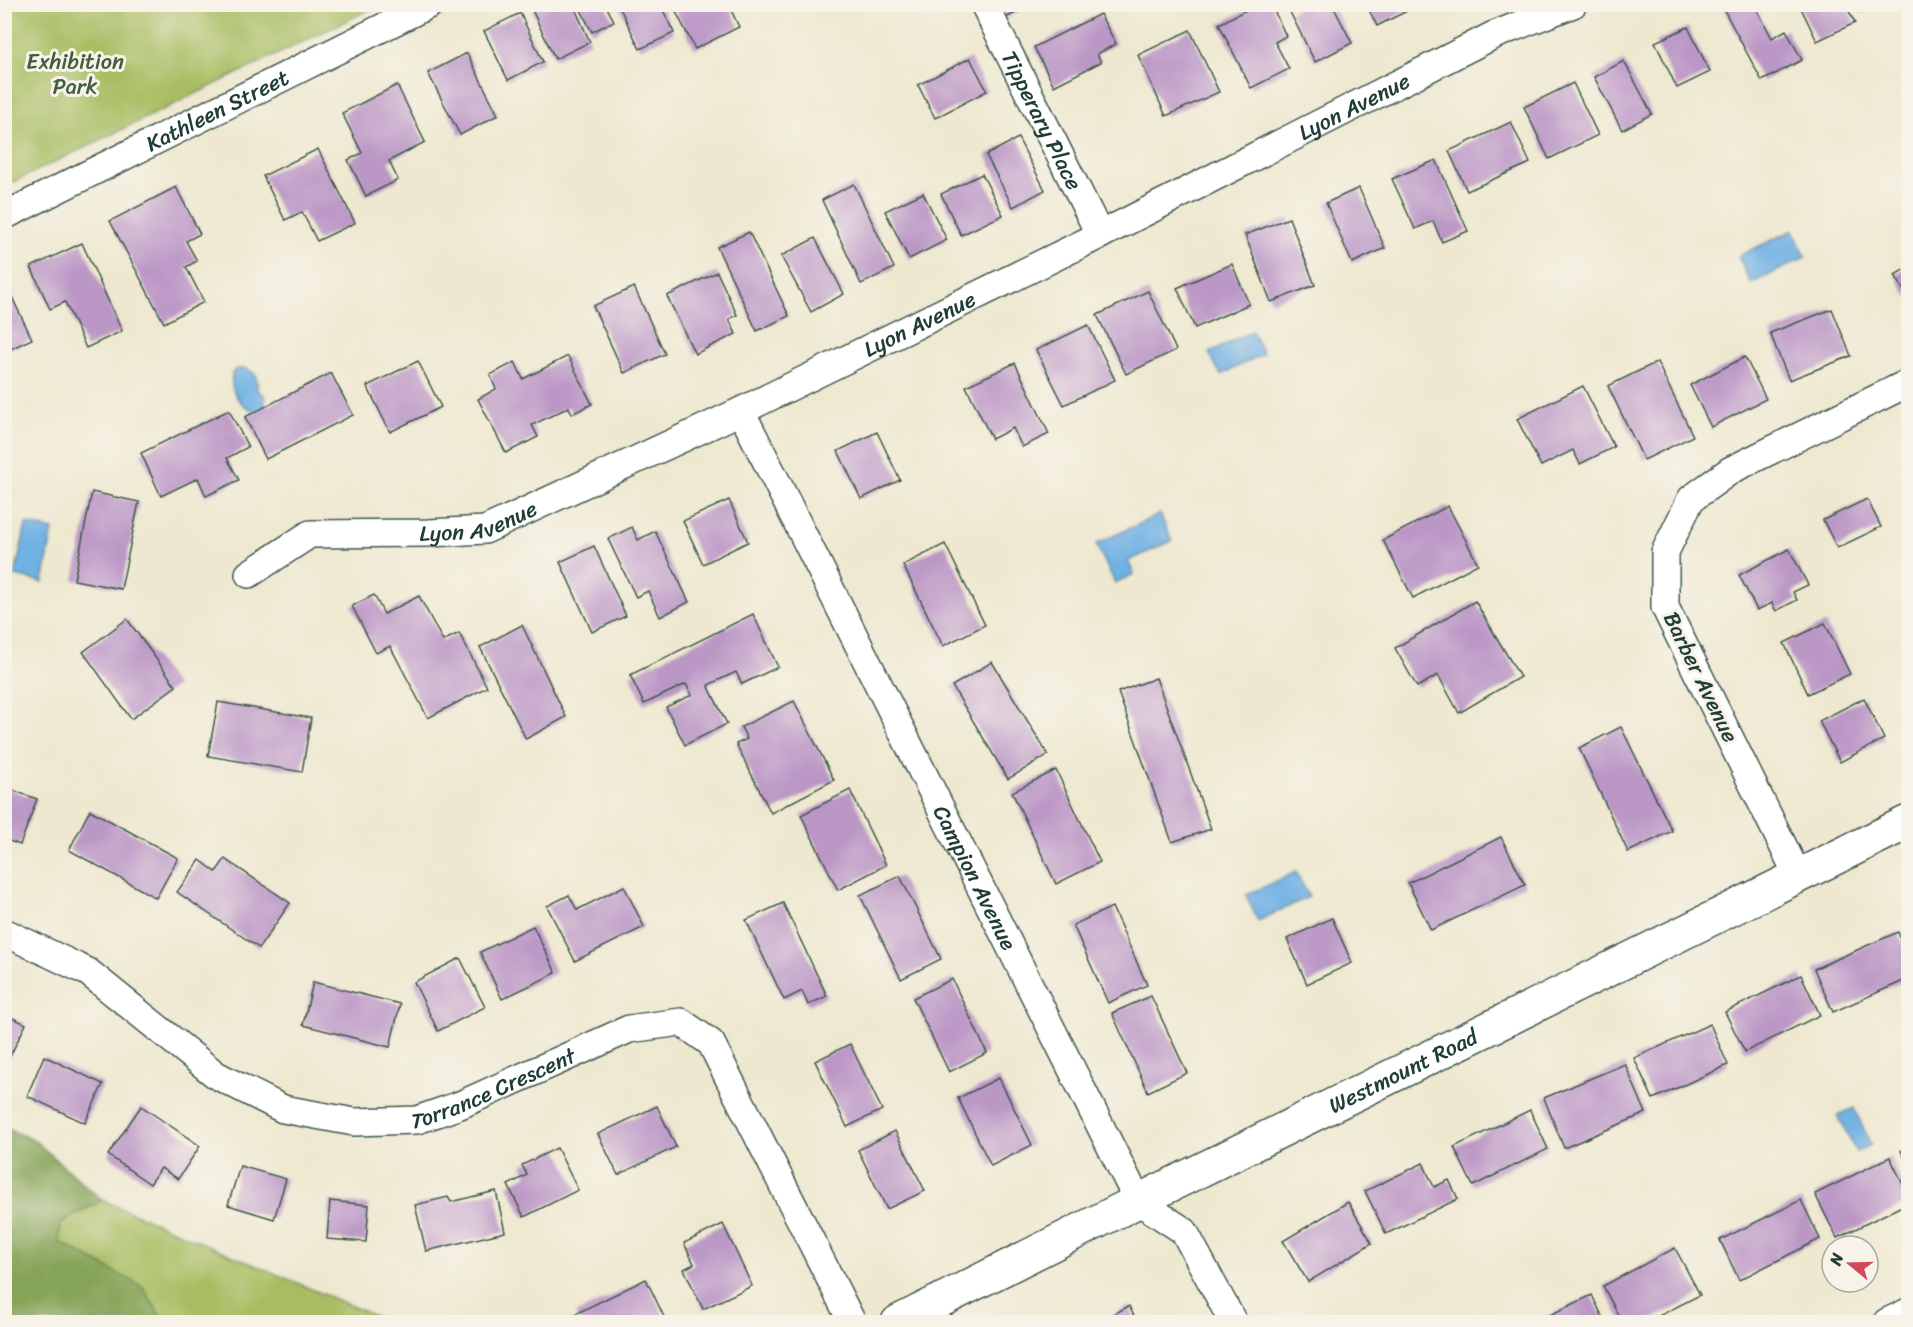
<svg xmlns="http://www.w3.org/2000/svg" width="1913" height="1327" viewBox="0 0 1913 1327" font-family="Sriracha,sans-serif">
	<style>
		.green { fill: #a8bd62; stroke: #647d4b; stroke-width: 1.5 }
		.forest { fill: #86a458; stroke: #527046; stroke-width: 1.5 }
		.water { fill: #70b1e4; stroke: #48778c; stroke-width: 1.5 }
		.building { fill: #bb97c6 }
		.lines { fill: none; stroke-linecap: round; stroke-linejoin: round }
		.street-casing { stroke: #3e574b; stroke-width: 30 }
		.secondary-casing { stroke: #3e574b; stroke-width: 36 }
		.street { stroke: #fff; stroke-width: 27 }
		.secondary { stroke: #fff; stroke-width: 33 }
		.labels { text-anchor: middle; dominant-baseline: central; stroke-width: 6; stroke-linejoin: round; paint-order: stroke }
		.park-label { font-size: 22px; fill: #415d40; stroke: #f7f3e8 }
		.street-label { font-size: 22px; fill: #1f3d34; stroke: #f7f3e8 }
	</style>
	<rect width="100%" height="100%" fill="#f7f3e8"/>
	<filter id="ink" filterUnits="userSpaceOnUse"><feTurbulence type="fractalNoise" baseFrequency=".0167" numOctaves="2"/><feDisplacementMap in="SourceGraphic" scale="12" xChannelSelector="R" yChannelSelector="G"/><feConvolveMatrix kernelMatrix="1 2 1 2 8 2 1 2 1" color-interpolation-filters="sRGB"/></filter>
	<filter id="wash" filterUnits="userSpaceOnUse"><feTurbulence type="fractalNoise" baseFrequency=".008" numOctaves="4" result="noise"/><feDisplacementMap in="SourceGraphic" scale="24" xChannelSelector="R" yChannelSelector="G"/><feGaussianBlur stdDeviation="1.35" result="paint"/><feColorMatrix in="noise" values="0 0 0 0 0 0 0 0 0 0 0 0 0 0 0 0 0 1.4 0 .05"/><feComposite in="paint" operator="in"/></filter>
	<g filter="url(#wash)">
		<rect width="100%" height="100%" fill="#eee8d0"/>
		<g class="green">
			<polygon points="5,4 379,4 379,5 5,186"/>
			<polygon points="102,1200 389,1322 164,1322 143,1287 59,1242 61,1223"/>
		</g>
		<polygon class="forest" points="5,1128 34,1140 102,1200 61,1222 59,1242 143,1287 164,1322 19,1322 5,1313"/>
		<g class="water">
			<polygon points="1793,230 1806,257 1751,284 1738,256"/>
			<polygon points="1252,331 1263,354 1221,375 1209,353"/>
			<path d="M243,368C256,371 258,378 257,390L265,396V408L260,412C241,409 229,392 232,373L237,369Z"/>
			<polygon points="1160,514 1172,541 1128,561 1134,574 1115,583 1096,544"/>
			<polygon points="26,524 53,530 43,582 15,576"/>
			<polygon points="1296,872 1309,897 1258,921 1246,895"/>
			<polygon points="1854,1108 1871,1145 1856,1152 1838,1115"/>
		</g>
		<g id="blocks">
			<g class="building">
				<polygon points="544,4 573,4 590,42 555,59 532,10"/>
				<polygon points="578,4 605,4 614,21 592,32"/>
				<polygon points="618,4 660,4 674,33 640,49"/>
				<polygon points="672,4 708,4 710,9 719,4 728,4 739,27 695,49"/>
				<polygon points="1000,4 1033,4 1006,18"/>
				<polygon points="1257,4 1271,4 1286,36 1275,42 1289,69 1251,88 1219,24"/>
				<polygon points="1305,4 1332,4 1352,43 1315,62 1290,12"/>
				<polygon points="1366,4 1414,4 1415,7 1377,26"/>
				<polygon points="1735,4 1754,4 1772,38 1786,30 1802,60 1762,81 1724,10"/>
				<polygon points="1799,4 1845,4 1855,23 1817,41"/>
				<polygon points="1857,4 1875,4 1860,12"/>
				<polygon points="520,13 543,62 508,80 484,31"/>
				<polygon points="1100,14 1116,44 1097,54 1101,62 1054,86 1034,47"/>
				<polygon points="1688,27 1710,72 1677,88 1655,42"/>
				<polygon points="1190,30 1219,92 1166,116 1138,55"/>
				<polygon points="467,53 498,115 460,135 428,73"/>
				<polygon points="970,58 987,91 935,118 918,85"/>
				<polygon points="1624,61 1652,114 1622,130 1594,77"/>
				<polygon points="1573,83 1598,135 1549,159 1524,107"/>
				<polygon points="397,85 425,142 389,161 398,180 366,196 348,160 362,153 342,113"/>
				<polygon points="1511,122 1530,163 1467,191 1449,151"/>
				<polygon points="1018,138 1045,190 1013,207 986,155"/>
				<polygon points="318,149 355,223 317,241 302,212 285,220 263,176"/>
				<polygon points="1436,160 1468,231 1442,242 1433,221 1415,229 1392,179"/>
				<polygon points="982,174 1003,215 961,235 941,194"/>
				<polygon points="854,184 894,268 861,284 822,200"/>
				<polygon points="176,187 200,234 186,241 197,261 186,267 204,302 164,323 110,221"/>
				<polygon points="1359,188 1385,248 1352,263 1326,203"/>
				<polygon points="923,193 947,240 909,259 885,211"/>
				<polygon points="1289,218 1315,285 1271,302 1245,235"/>
				<polygon points="749,232 789,316 757,331 717,247"/>
				<polygon points="815,238 844,294 811,312 781,256"/>
				<polygon points="82,243 122,331 86,348 65,302 50,309 31,267"/>
				<polygon points="1232,264 1249,304 1195,328 1177,288"/>
				<polygon points="1908,267 1908,298 1895,275"/>
				<polygon points="717,272 737,315 729,319 736,334 695,354 667,296"/>
				<polygon points="634,287 665,354 624,373 593,306"/>
				<polygon points="8,289 32,339 4,352 4,290"/>
				<polygon points="1148,291 1176,350 1126,374 1097,315"/>
				<polygon points="1832,309 1851,356 1789,380 1770,333"/>
				<polygon points="1088,325 1115,380 1064,405 1036,350"/>
				<polygon points="568,356 592,404 572,414 569,407 532,425 538,437 506,453 478,399 496,389 490,375 515,362 523,379"/>
				<polygon points="1745,357 1766,399 1711,427 1690,385"/>
				<polygon points="418,361 441,407 390,432 367,386"/>
				<polygon points="1657,362 1693,436 1644,460 1608,386"/>
				<polygon points="1015,363 1049,434 1022,447 1013,428 992,439 966,386"/>
				<polygon points="331,373 353,415 266,459 245,417"/>
				<polygon points="1583,386 1614,447 1580,464 1573,450 1541,466 1517,419"/>
				<polygon points="229,410 248,447 227,458 239,480 206,496 198,478 161,496 141,453"/>
				<polygon points="877,432 900,480 861,499 838,451"/>
				<polygon points="92,492 139,502 121,589 74,580"/>
				<polygon points="1867,499 1881,527 1837,548 1823,520"/>
				<polygon points="729,500 748,542 703,564 683,521"/>
				<polygon points="1448,506 1478,564 1413,598 1383,540"/>
				<polygon points="632,527 638,540 655,531 689,602 660,617 648,591 636,597 608,539"/>
				<polygon points="945,544 985,625 943,646 903,565"/>
				<polygon points="594,546 626,616 592,632 560,562"/>
				<polygon points="1789,549 1808,585 1793,592 1797,600 1776,611 1772,603 1757,610 1739,575"/>
				<polygon points="374,595 384,614 419,596 443,641 459,633 487,687 428,718 390,646 376,653 352,606"/>
				<polygon points="1475,601 1520,677 1459,713 1438,675 1417,687 1395,648"/>
				<polygon points="753,614 778,667 742,684 736,672 708,685 727,724 685,745 666,707 692,695 686,684 644,704 630,675"/>
				<polygon points="127,619 176,686 131,719 83,652"/>
				<polygon points="1825,623 1850,674 1808,694 1784,643"/>
				<polygon points="522,625 566,717 526,739 480,647"/>
				<polygon points="992,662 1048,755 1008,779 952,686"/>
				<polygon points="1156,678 1211,829 1172,842 1118,692"/>
				<polygon points="1864,698 1884,739 1840,762 1819,721"/>
				<polygon points="794,701 834,780 771,813 736,744 747,739 741,727"/>
				<polygon points="218,702 311,718 302,772 208,756"/>
				<polygon points="1621,727 1672,831 1628,852 1579,748"/>
				<polygon points="1056,770 1100,862 1056,884 1012,792"/>
				<polygon points="4,787 37,799 20,845 4,839"/>
				<polygon points="850,790 886,865 838,890 801,815"/>
				<polygon points="90,810 178,858 156,898 69,850"/>
				<polygon points="1501,837 1525,885 1431,930 1408,883"/>
				<polygon points="225,859 290,903 259,948 177,892 200,860 216,872"/>
				<polygon points="900,876 941,959 901,979 860,895"/>
				<polygon points="624,886 644,927 575,961 547,906 569,895 577,910"/>
				<polygon points="783,903 827,996 808,1005 802,991 784,1000 746,920"/>
				<polygon points="1112,907 1147,985 1108,1003 1073,925"/>
				<polygon points="1332,918 1352,963 1307,984 1287,939"/>
				<polygon points="533,926 556,973 502,999 480,952"/>
				<polygon points="1898,932 1908,957 1908,979 1833,1012 1814,969"/>
				<polygon points="460,958 485,1007 438,1031 414,982"/>
				<polygon points="1801,975 1820,1015 1745,1052 1725,1012"/>
				<polygon points="952,979 987,1053 949,1072 913,998"/>
				<polygon points="313,982 400,1004 390,1047 303,1025"/>
				<polygon points="1151,996 1187,1073 1148,1092 1112,1013"/>
				<polygon points="4,1014 26,1024 8,1060 4,1058"/>
				<polygon points="1710,1024 1728,1065 1653,1099 1634,1058"/>
				<polygon points="850,1044 882,1110 847,1127 815,1061"/>
				<polygon points="44,1056 103,1084 85,1123 27,1096"/>
				<polygon points="1625,1064 1646,1113 1564,1148 1544,1098"/>
				<polygon points="999,1078 1032,1145 991,1166 958,1098"/>
				<polygon points="141,1106 200,1146 178,1179 161,1168 150,1184 108,1155"/>
				<polygon points="657,1106 676,1147 618,1175 598,1134"/>
				<polygon points="1530,1110 1548,1149 1473,1186 1454,1147"/>
				<polygon points="895,1131 925,1191 887,1209 858,1150"/>
				<polygon points="1908,1146 1908,1163 1901,1151"/>
				<polygon points="557,1148 578,1190 524,1217 508,1185 527,1175 522,1165"/>
				<polygon points="1890,1157 1908,1195 1908,1203 1837,1238 1815,1194"/>
				<polygon points="1423,1163 1434,1187 1449,1180 1458,1199 1386,1234 1365,1191"/>
				<polygon points="240,1166 286,1179 274,1219 228,1205"/>
				<polygon points="496,1191 505,1232 426,1251 415,1205 448,1197 451,1202"/>
				<polygon points="1801,1200 1820,1239 1739,1280 1720,1240"/>
				<polygon points="330,1201 369,1205 366,1242 327,1239"/>
				<polygon points="1348,1202 1372,1243 1308,1282 1283,1241"/>
				<polygon points="723,1224 752,1286 703,1309 684,1269 694,1264 684,1243"/>
				<polygon points="1675,1248 1700,1295 1647,1322 1622,1322 1603,1286"/>
				<polygon points="646,1279 665,1319 658,1322 580,1322 575,1314"/>
				<polygon points="1592,1295 1605,1322 1535,1322"/>
				<polygon points="1129,1306 1137,1322 1098,1322"/>
			</g>
		</g>
	</g>
	<g filter="url(#ink)">
		<use href="#blocks" fill-opacity="0" stroke="#3e574b" stroke-width="1.5"/>
		<g class="lines">
			<g class="street-casing">
				<g id="street">
					<path id="s1" d="M984,4L1100,235"/>
					<path id="s2" d="M4,216L430,4"/>
					<path id="s3" d="M741,411L1138,1201L1184,1231L1233,1322"/>
					<path id="s4" d="M249,574L310,534L429,533L485,530L741,411L1100,235L1494,35L1573,4"/>
					<polyline points="1799,878 1665,607 1665,552 1691,499 1731,470 1908,383"/>
					<path id="s5" d="M4,932L88,972L216,1075L283,1109L354,1122L417,1120L460,1105L629,1029L681,1022L711,1043L852,1322"/>
					<polyline points="1887,1322 1908,1312"/>
				</g>
			</g>
			<g class="secondary-casing">
				<g id="secondary">
					<path id="s6" d="M898,1322L1138,1201L1908,822"/>
				</g>
			</g>
			<use href="#street" class="street"/>
			<use href="#secondary" class="secondary"/>
		</g>
	</g>
	<g class="labels">
		<g class="park-label">
			<text x="75" y="61">Exhibition<tspan x="75" dy="25">Park</tspan></text>
		</g>
		<g class="street-label">
			<text stroke="none"><textPath href="#s4" startOffset="1215">Lyon Avenue</textPath></text>
			<text stroke="none"><textPath href="#s2" startOffset="238">Kathleen Street</textPath></text>
			<text stroke="none"><textPath href="#s1" startOffset="130">Tipperary Place</textPath></text>
			<text stroke="none"><textPath href="#s4" startOffset="729">Lyon Avenue</textPath></text>
			<text stroke="none"><textPath href="#s4" startOffset="243">Lyon Avenue</textPath></text>
			<text transform="translate(1701 677) rotate(64)">Barber Avenue</text>
			<text stroke="none"><textPath href="#s3" startOffset="522">Campion Avenue</textPath></text>
			<text stroke="none"><textPath href="#s6" startOffset="564">Westmount Road</textPath></text>
			<text stroke="none"><textPath href="#s5" startOffset="550">Torrance Crescent</textPath></text>
		</g>
	</g>
	<rect width="1913" height="1327" fill="none" stroke="#f7f3e8" stroke-width="24"/>
	<g transform="translate(1850 1264) rotate(289)"><circle r="28" fill="#f7f3e8" stroke="#a1aaa0" stroke-width="1.5"/>
	<path d="M0-4.5L10 22L0 15L-10 22Z" fill="#d1495b"/>
	<text y="-9" font-size="16" font-weight="bold" text-anchor="middle" fill="#1f3d34">N</text>
	</g>
</svg>
